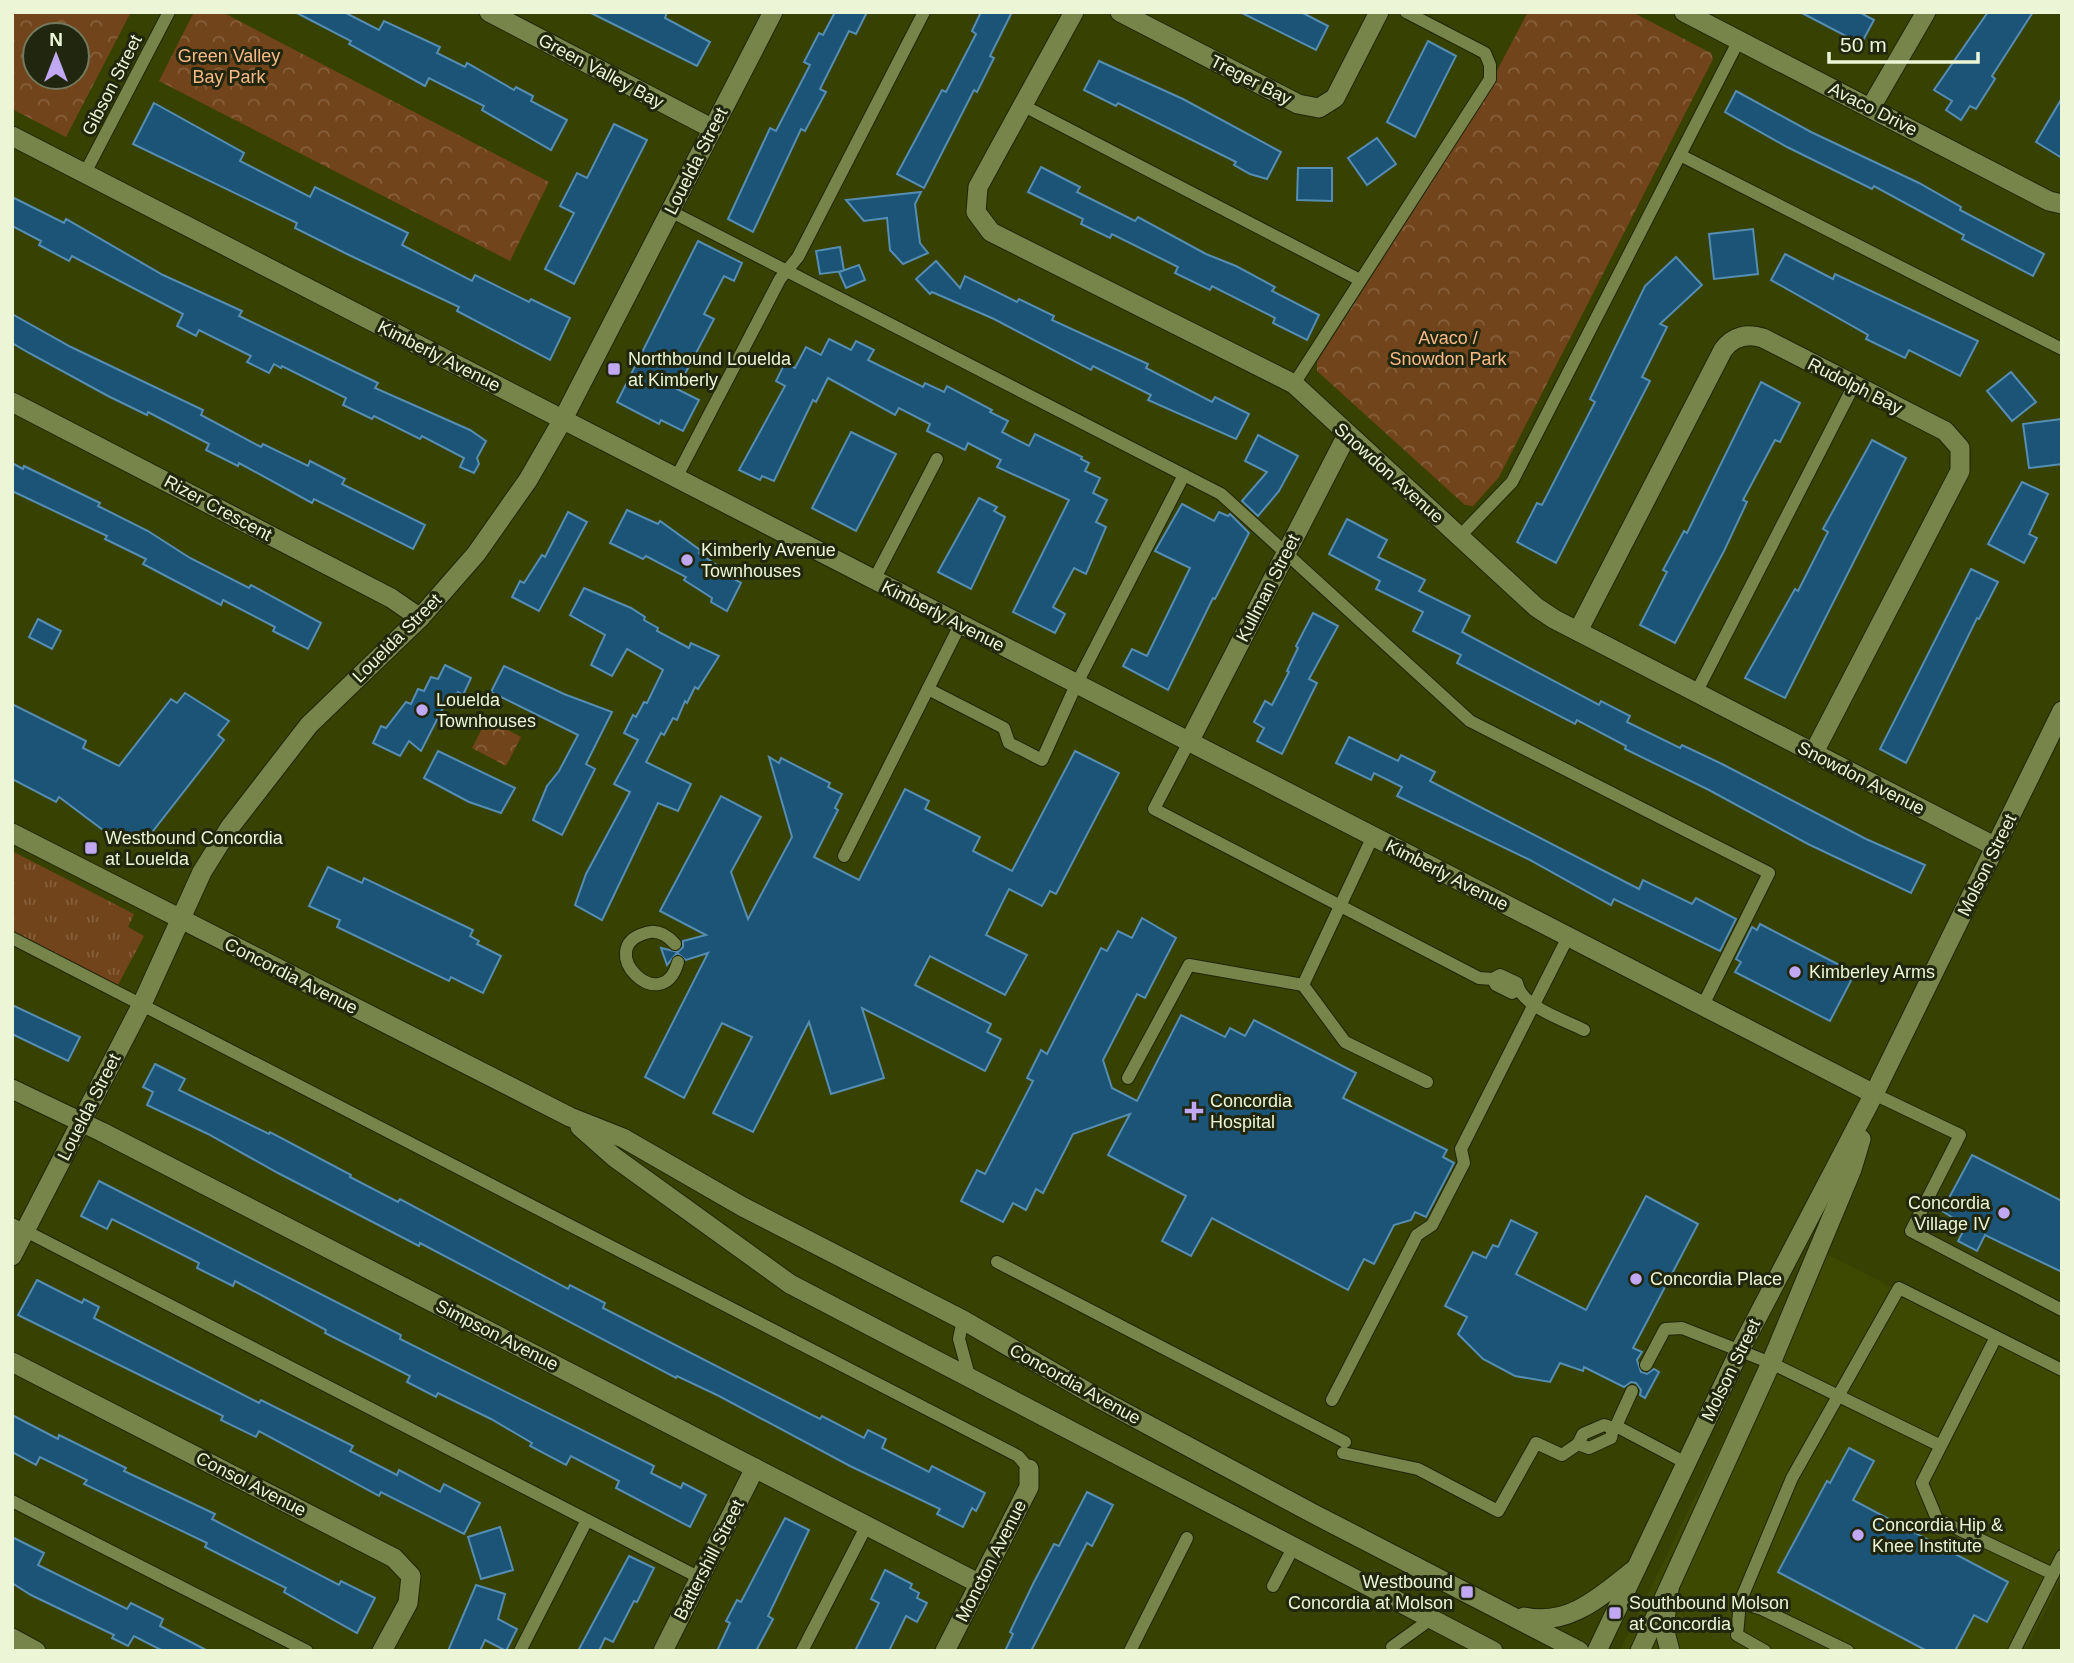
<svg xmlns="http://www.w3.org/2000/svg" width="2074" height="1663" viewBox="0 0 2074 1663" font-family="Helvetica,sans-serif">
	<style>
		.built { fill: #3e4900 }
		.grass { fill: url(#grass-tufts) }
		.park { fill: url(#park-crowns); fill-rule: evenodd }
		.building { fill: #1b5477; stroke: #558db3; stroke-width: 2 }
		.lines { fill: none; stroke-linecap: round; stroke-linejoin: round }
		.service-casing { stroke: #202607; stroke-width: 14 }
		.minor-casing { stroke: #202607; stroke-width: 21 }
		.tertiary-casing { stroke: #202607; stroke-width: 21 }
		.secondary-casing { stroke: #202607; stroke-width: 21 }
		.service { stroke: #77844a; stroke-width: 12 }
		.minor { stroke: #77844a; stroke-width: 19 }
		.tertiary { stroke: #77844a; stroke-width: 19 }
		.secondary { stroke: #77844a; stroke-width: 19 }
		.poi-dot { fill: #c1a8f3; stroke: #21260e; stroke-width: 2.5 }
		.labels { text-anchor: middle; dominant-baseline: central; stroke-width: 6; stroke-linejoin: round; paint-order: stroke }
		.park-label { font-size: 18px; fill: #faba88; stroke: #21260e }
		.street-label { font-size: 18px; fill: #ecf5d6; stroke: #21260e }
		.poi-label { font-size: 18px; fill: #ecf5d6; stroke: #21260e; text-anchor: start }
	</style>
	<defs>
		<pattern id="grass-tufts" width="24" height="20" patternUnits="userSpaceOnUse" patternTransform="scale(1.75)"><rect width="24" height="20" fill="#72441b"/><path d="M3 7l-1-3M5 7V3M7 7l1-3M15 17l-1-3M17 17v-4M19 17l1-3" fill="none" stroke="#86603b"/></pattern>
		<pattern id="park-crowns" width="20" height="18" patternUnits="userSpaceOnUse" patternTransform="scale(1.75)"><rect width="20" height="18" fill="#72441b"/><path d="M2 6a3 3 0 1 1 6 0M12 15a3 3 0 1 1 6 0" fill="none" stroke="#86603b"/></pattern>
	</defs>
	<rect width="100%" height="100%" fill="#374102"/>
	<polygon class="built" points="1816,1249 2062,1373 2062,1577 2025,1651 1620,1651"/>
	<polygon class="grass" points="12,851 134,914 128,927 144,936 118,985 12,931"/>
	<g class="park">
		<path d="M12,12H131L66,137L12,109ZM35,35H77V77H35Z"/>
		<polygon points="194,12 222,12 549,182 510,261 159,81"/>
		<polygon points="1528,12 1632,12 1711,53 1713,59 1499,477 1473,506 1465,505 1317,371 1317,362 1467,127"/>
		<polygon points="487,719 521,737 506,766 472,748"/>
	</g>
	<g class="building">
		<polygon points="295,12 344,12 379,30 384,21 440,47 437,53 465,67 467,63 514,90 516,87 533,96 531,101 567,120 551,150 482,110 484,106 429,78 425,86 349,44 351,41"/>
		<polygon points="589,12 667,12 665,18 710,42 697,66"/>
		<polygon points="835,12 867,12 856,34 849,31 820,89 826,92 805,131 801,129 753,232 728,219 770,128 776,131 810,65 804,62 819,33 823,35"/>
		<polygon points="981,12 1012,12 990,56 994,58 977,92 974,90 924,188 897,174 942,90 946,92 976,34 972,31"/>
		<polygon points="1240,12 1301,12 1328,26 1316,50"/>
		<polygon points="1800,12 1859,12 1874,20 1861,44"/>
		<polygon points="1988,12 2033,12 1992,76 1995,79 1976,109 1970,106 1961,120 1946,110 1952,101 1934,90"/>
		<polygon points="1428,41 1456,56 1415,137 1387,122"/>
		<polygon points="1099,61 1183,99 1281,152 1267,179 1250,174 1234,165 1236,162 1118,103 1116,106 1084,90"/>
		<polygon points="1736,91 1811,132 1919,183 1961,207 1960,210 2044,254 2033,276 1962,239 1964,235 1874,186 1872,189 1787,147 1725,112"/>
		<polygon points="2062,98 2062,158 2036,142"/>
		<polygon points="154,103 244,153 240,161 310,197 315,187 408,233 402,245 472,281 475,275 529,302 531,299 570,318 550,360 457,311 459,307 349,255 295,228 297,223 133,144"/>
		<polygon points="614,124 647,140 574,284 545,269 574,213 560,206 577,173 587,178"/>
		<polygon points="1377,138 1396,164 1367,185 1348,158"/>
		<polygon points="1041,167 1080,187 1077,192 1135,221 1138,217 1206,254 1236,266 1275,287 1272,291 1319,315 1307,340 1273,323 1275,318 1212,286 1210,290 1175,273 1178,267 1112,234 1110,238 1081,224 1083,219 1028,192"/>
		<polygon points="1298,168 1332,168 1332,201 1297,200"/>
		<polygon points="921,192 915,204 920,243 928,253 903,264 890,250 887,218 864,221 846,200"/>
		<polygon points="12,197 64,223 66,219 163,275 242,311 239,316 378,383 375,388 470,430 486,441 477,458 479,464 474,473 460,467 464,458 422,436 420,439 374,416 372,419 343,405 346,398 282,366 281,368 274,364 269,373 247,362 251,356 199,330 196,336 177,326 183,314 72,256 69,261 39,245 41,241 12,226"/>
		<polygon points="1753,229 1758,274 1714,279 1709,234"/>
		<polygon points="698,241 742,263 734,281 724,276 704,314 714,319 677,389 699,400 683,431 661,420 659,424 617,402"/>
		<polygon points="840,247 844,271 820,274 816,251"/>
		<polygon points="1785,254 1833,279 1835,274 1978,341 1960,376 1909,350 1905,358 1866,339 1868,335 1771,280"/>
		<polygon points="1676,257 1702,285 1660,324 1667,327 1642,377 1650,381 1556,563 1517,542 1537,503 1542,505 1595,402 1590,399 1645,286"/>
		<polygon points="936,261 960,288 965,276 1017,302 1019,299 1054,316 1052,320 1148,364 1146,368 1212,402 1215,397 1249,414 1236,439 1148,400 1151,395 1093,366 1091,370 994,319 932,292 930,294 916,279"/>
		<polygon points="859,265 865,280 846,288 839,272"/>
		<polygon points="12,314 71,347 203,410 201,415 261,447 263,444 308,466 310,461 345,479 342,484 425,525 413,549 314,499 312,503 239,463 238,466 206,450 209,444 148,412 147,415 108,396 29,353 12,343"/>
		<polygon points="829,339 851,350 856,341 874,350 868,360 923,387 925,383 944,392 947,386 992,410 990,412 1008,421 1002,432 1029,446 1035,434 1082,457 1081,459 1089,463 1085,471 1100,478 1093,493 1107,500 1096,522 1106,527 1086,574 1074,568 1053,607 1065,614 1055,633 1013,612 1069,500 997,467 1001,460 968,443 965,450 927,431 930,424 899,408 895,415 828,378 816,402 813,400 774,481 762,476 760,480 739,470 785,386 776,381 785,363 795,368 806,347 821,355"/>
		<polygon points="2011,372 2036,402 2012,421 1987,391"/>
		<polygon points="1761,382 1800,403 1780,442 1775,440 1743,500 1747,502 1724,551 1675,643 1640,625 1667,572 1663,570 1684,531 1687,533"/>
		<polygon points="2062,419 2062,464 2029,468 2023,424"/>
		<polygon points="851,432 896,454 856,531 812,508"/>
		<polygon points="1258,435 1298,456 1279,491 1258,516 1242,501 1267,472 1245,461"/>
		<polygon points="1872,440 1906,458 1785,698 1745,678 1795,589 1798,591 1828,532 1823,529"/>
		<polygon points="12,463 23,469 24,466 100,503 98,506 148,531 190,558 249,588 251,585 321,623 308,649 273,631 275,627 223,600 221,605 143,564 146,559 105,539 107,536 12,491"/>
		<polygon points="2022,482 2048,494 2029,534 2037,538 2024,563 1988,544"/>
		<polygon points="979,498 997,507 994,511 1005,517 971,589 938,572"/>
		<polygon points="1182,504 1214,521 1219,512 1228,516 1230,514 1249,533 1215,599 1213,598 1168,690 1123,666 1132,649 1147,656 1190,568 1155,551"/>
		<polygon points="627,510 658,524 660,521 700,550 699,553 727,572 725,574 741,583 727,611 711,602 712,598 684,580 686,577 646,556 643,559 610,543"/>
		<polygon points="568,512 587,522 539,611 512,597 520,581 524,583 542,555 545,557"/>
		<polygon points="1347,519 1387,540 1378,557 1425,580 1419,591 1470,616 1462,632 1599,705 1601,701 1630,716 1627,722 1680,748 1682,745 1722,764 1866,839 1925,865 1911,893 1808,844 1709,790 1625,749 1626,746 1577,720 1575,724 1457,663 1461,655 1413,631 1423,612 1376,589 1380,581 1329,554"/>
		<polygon points="1971,569 1998,582 1979,619 1977,618 1906,763 1880,749"/>
		<polygon points="584,588 631,608 645,617 644,620 658,628 657,631 689,648 691,643 719,656 698,689 695,687 687,703 685,701 677,720 673,718 664,735 661,733 646,762 691,784 678,811 658,803 602,920 575,905 586,874 630,792 614,784 638,740 624,733 633,715 636,717 644,702 647,703 663,670 627,649 612,676 591,665 605,635 570,615"/>
		<polygon points="1313,613 1338,626 1309,679 1317,683 1282,754 1257,741 1264,728 1254,722 1265,701 1272,705 1289,672 1287,671 1298,648 1296,646"/>
		<polygon points="38,619 61,631 52,649 29,637"/>
		<polygon points="445,665 471,678 463,695 458,692 450,707 445,704 421,751 409,741 400,756 373,743 381,726 386,728 406,702 411,704 418,689 424,691 431,677 438,679"/>
		<polygon points="504,666 564,694 612,712 586,764 595,769 562,835 533,820 547,786 559,771 578,735 491,692"/>
		<polygon points="185,693 229,721 218,735 224,740 146,840 140,836 133,845 114,831 111,836 59,797 56,802 12,779 12,704 86,741 83,748 119,766 171,699 177,703"/>
		<polygon points="1349,737 1398,761 1401,755 1435,772 1430,781 1639,889 1643,880 1692,904 1696,898 1736,919 1720,951 1614,899 1611,905 1528,859 1397,796 1402,787 1374,773 1371,780 1336,763"/>
		<polygon points="438,751 515,788 501,813 469,802 424,778"/>
		<polygon points="1075,751 1119,773 1056,894 1050,891 1042,906 1009,889 986,935 1027,955 1005,995 930,956 915,985 991,1024 987,1032 1001,1039 985,1071 862,1008 884,1078 831,1094 809,1022 753,1132 713,1113 752,1037 722,1023 684,1098 645,1077 708,953 686,960 677,953 667,965 661,948 678,952 683,947 683,941 706,935 660,911 721,796 761,817 731,872 748,919 792,837 769,757 779,763 781,758 830,783 828,787 842,794 835,808 838,810 814,857 859,880 905,789 929,801 925,809 980,837 973,851 1012,871"/>
		<polygon points="328,867 362,883 364,878 473,930 470,936 479,941 477,944 501,956 483,993 451,977 449,981 337,927 340,920 309,906"/>
		<polygon points="1142,918 1176,938 1145,998 1137,994 1103,1060 1112,1088 1137,1101 1181,1015 1225,1037 1230,1028 1245,1036 1254,1020 1356,1073 1343,1098 1447,1150 1443,1157 1454,1163 1426,1217 1415,1212 1411,1220 1394,1225 1374,1264 1364,1259 1348,1290 1212,1218 1191,1256 1162,1241 1186,1196 1108,1155 1130,1114 1073,1134 1043,1193 1036,1189 1026,1210 1013,1203 1003,1222 961,1201 977,1170 985,1174 1033,1081 1027,1078 1041,1050 1047,1054 1101,948 1107,951 1118,931 1132,938"/>
		<polygon points="1760,924 1855,973 1830,1021 1735,972 1741,962 1736,959 1752,927 1757,930"/>
		<polygon points="12,1005 80,1037 68,1061 12,1034"/>
		<polygon points="155,1064 185,1079 179,1090 269,1134 270,1132 351,1175 350,1177 398,1202 400,1199 568,1289 570,1285 605,1303 603,1308 820,1419 822,1416 864,1438 868,1430 886,1439 882,1448 929,1472 932,1466 985,1493 976,1511 972,1508 963,1527 937,1514 940,1509 850,1466 719,1396 677,1376 676,1378 420,1243 419,1246 278,1173 208,1134 147,1105 153,1092 143,1087"/>
		<polygon points="1972,1155 2062,1201 2062,1272 1985,1235 1977,1251 1958,1241 1966,1226 1942,1211"/>
		<polygon points="99,1181 401,1335 400,1339 654,1466 651,1473 681,1488 683,1483 706,1495 690,1527 616,1488 619,1481 571,1456 566,1465 530,1446 532,1443 491,1419 438,1393 436,1397 407,1382 410,1376 325,1333 326,1330 235,1281 233,1286 197,1268 199,1263 112,1219 107,1229 81,1216"/>
		<polygon points="1646,1196 1698,1224 1633,1348 1642,1352 1637,1360 1641,1372 1647,1374 1654,1369 1659,1372 1645,1398 1640,1395 1641,1390 1636,1383 1631,1382 1624,1387 1584,1367 1583,1371 1560,1363 1550,1382 1515,1376 1483,1359 1458,1334 1467,1317 1445,1306 1473,1252 1486,1258 1493,1245 1498,1247 1511,1220 1537,1233 1516,1274 1586,1310"/>
		<polygon points="37,1280 82,1303 84,1299 99,1307 94,1318 259,1403 261,1400 353,1446 350,1451 397,1475 399,1470 440,1492 444,1484 480,1503 464,1534 381,1492 379,1496 259,1431 256,1437 221,1420 223,1416 18,1315"/>
		<polygon points="12,1415 58,1439 59,1435 126,1468 124,1471 215,1514 212,1519 339,1585 341,1581 375,1598 357,1633 284,1592 286,1588 205,1547 207,1543 84,1484 87,1480 40,1457 36,1465 12,1452"/>
		<polygon points="1849,1448 1874,1461 1853,1500 2008,1582 1987,1622 1974,1615 1955,1651 1927,1651 1778,1572 1827,1481 1830,1483"/>
		<polygon points="1087,1492 1113,1505 1092,1546 1087,1543 1031,1651 1005,1651 1013,1634 1010,1632 1033,1584 1054,1544 1059,1546"/>
		<polygon points="785,1518 809,1530 768,1616 773,1619 756,1651 717,1651 730,1623 726,1621 737,1600 741,1602"/>
		<polygon points="500,1527 513,1570 481,1579 468,1537"/>
		<polygon points="12,1537 44,1553 38,1565 127,1609 131,1603 163,1619 160,1626 208,1651 163,1651 134,1636 128,1646 112,1638 114,1635 31,1595 12,1583"/>
		<polygon points="629,1556 654,1568 637,1602 634,1601 613,1642 605,1638 599,1651 578,1651"/>
		<polygon points="885,1570 912,1584 910,1588 919,1593 917,1598 927,1603 917,1622 906,1616 889,1651 855,1651 879,1603 871,1599"/>
		<polygon points="476,1585 505,1594 498,1619 517,1629 506,1651 485,1640 480,1651 448,1651"/>
	</g>
	<g class="lines">
		<g class="service-casing">
			<g id="service">
				<polyline points="1024,106 1360,280"/>
				<polyline points="1680,155 2062,349"/>
				<polyline points="85,173 169,12"/>
				<polyline points="670,211 1221,494 1470,721 1769,873 1702,1007"/>
				<polyline points="1294,384 1490,79 1490,65 1485,53 1406,12"/>
				<polyline points="676,478 780,279 798,257 924,12"/>
				<polyline points="1459,537 1512,482 1739,40"/>
				<polyline points="874,580 937,459"/>
				<polyline points="928,689 1004,728 1009,743 1042,760 1076,685 1184,475"/>
				<polyline points="1696,693 1854,385"/>
				<path d="M1189,742L1154,809L1479,978L1493,979L1500,975L1517,983C1521,1007 1565,1020 1584,1030"/>
				<polyline points="844,856 960,625"/>
				<polyline points="12,938 1018,1456 1029,1469"/>
				<path d="M675,944C667,935 658,929 646,933C592,948 662,1020 678,962"/>
				<polyline points="1493,979 1496,985 1512,993 1518,990"/>
				<polyline points="1303,985 1345,1042 1427,1082"/>
				<polyline points="1128,1078 1189,965 1303,985 1373,836"/>
				<polyline points="1874,1094 1960,1135 1911,1231 2062,1310"/>
				<polyline points="12,1224 700,1578"/>
				<polyline points="997,1262 1345,1442"/>
				<polyline points="963,1320 959,1339 970,1379"/>
				<polyline points="1996,1337 1922,1483 1937,1519 2053,1574"/>
				<polyline points="1646,1365 1665,1329 1682,1328 1771,1363 1939,1445"/>
				<polyline points="1332,1400 1417,1235 1432,1225 1464,1163 1461,1149 1568,937"/>
				<polygon points="1604,1425 1613,1428 1611,1438 1589,1448 1578,1444 1583,1434"/>
				<polyline points="1616,1426 1632,1391"/>
				<polyline points="1613,1428 1616,1426 1686,1463"/>
				<polyline points="1343,1453 1418,1469 1498,1511 1536,1443 1562,1455 1578,1444"/>
				<polyline points="12,1501 307,1651"/>
				<polyline points="1273,1586 1293,1548"/>
				<polyline points="1740,1602 1762,1609 1848,1651"/>
				<polyline points="1392,1647 1431,1619"/>
				<polyline points="520,1651 587,1520"/>
				<polyline points="802,1651 866,1527"/>
				<polyline points="1130,1651 1187,1538"/>
				<polyline points="1765,1651 1737,1635 1740,1602 1792,1478 1899,1288 2062,1370"/>
				<polyline points="2014,1651 2062,1556"/>
			</g>
		</g>
		<g class="minor-casing">
			<g id="minor">
				<polyline points="489,12 713,129"/>
				<polyline points="1074,12 978,187 976,212 991,232 1294,384 1536,607 1554,619 1996,847"/>
				<polyline points="1120,12 1298,104 1319,108 1335,98 1379,12"/>
				<polyline points="1684,12 2049,201 2062,204"/>
				<polyline points="1871,107 1926,12"/>
				<polyline points="12,136 1874,1094"/>
				<polyline points="12,402 391,598 420,618"/>
				<path d="M1578,631L1723,350C1733,336 1747,333 1763,338L1945,431L1960,448V471L1813,754"/>
				<polyline points="1189,742 1347,435"/>
				<polyline points="12,1089 102,1132 980,1584"/>
				<polyline points="12,1256 142,1004 202,872 230,827 309,725 420,618 476,554 528,480 562,421 773,12"/>
				<polyline points="12,1362 394,1558 411,1576 408,1603 382,1651"/>
				<polyline points="12,1638 36,1651"/>
				<polyline points="663,1651 755,1468"/>
				<polyline points="945,1651 1029,1487 1029,1469"/>
			</g>
		</g>
		<g class="tertiary-casing">
			<g id="tertiary">
				<polyline points="1597,1651 1739,1352 1874,1094 2062,711"/>
				<polyline points="1640,1651 1771,1363 1852,1169 1861,1139"/>
			</g>
		</g>
		<g class="secondary-casing">
			<g id="secondary">
				<polyline points="12,833 570,1117 623,1138 743,1207 963,1320 1098,1398 1312,1513 1579,1651"/>
				<polyline points="580,1127 614,1157 790,1284 1493,1651"/>
				<polyline points="1669,1589 1664,1628 1670,1651"/>
				<path d="M1524,1617C1569,1627 1601,1596 1634,1570"/>
			</g>
		</g>
		<use href="#service" class="service"/>
		<use href="#minor" class="minor"/>
		<use href="#tertiary" class="tertiary"/>
		<use href="#secondary" class="secondary"/>
	</g>
	<g class="poi-dot">
		<rect x="607" y="362" width="14" height="14" rx="3.5"/>
		<circle cx="687" cy="560" r="7"/>
		<circle cx="422" cy="710" r="7"/>
		<rect x="84" y="841" width="14" height="14" rx="3.5"/>
		<circle cx="1795" cy="972" r="7"/>
		<path d="M1190.5 1100.5h7v7h7v7h-7v7h-7v-7h-7v-7h7z"/>
		<circle cx="2004" cy="1213" r="7"/>
		<circle cx="1636" cy="1279" r="7"/>
		<circle cx="1858" cy="1535" r="7"/>
		<rect x="1460" y="1585" width="14" height="14" rx="3.5"/>
		<rect x="1608" y="1606" width="14" height="14" rx="3.5"/>
	</g>
	<g class="labels">
		<g class="park-label">
			<text x="229" y="56">Green Valley<tspan x="229" dy="21">Bay Park</tspan></text>
			<text x="1448" y="338">Avaco /<tspan x="1448" dy="21">Snowdon Park</tspan></text>
		</g>
		<g class="street-label">
			<text transform="translate(601 71) rotate(28)">Green Valley Bay</text>
			<text transform="translate(1251 80) rotate(27)">Treger Bay</text>
			<text transform="translate(112 85) rotate(-63)">Gibson Street</text>
			<text transform="translate(1873 109) rotate(27)">Avaco Drive</text>
			<text transform="translate(696 161) rotate(-63)">Louelda Street</text>
			<text transform="translate(439 356) rotate(27)">Kimberly Avenue</text>
			<text transform="translate(1855 386) rotate(27)">Rudolph Bay</text>
			<text transform="translate(1389 473) rotate(42)">Snowdon Avenue</text>
			<text transform="translate(218 508) rotate(28)">Rizer Crescent</text>
			<text transform="translate(1268 588) rotate(-63)">Kullman Street</text>
			<text transform="translate(943 616) rotate(27)">Kimberly Avenue</text>
			<text transform="translate(397 638) rotate(-45)">Louelda Street</text>
			<text transform="translate(1861 778) rotate(27)">Snowdon Avenue</text>
			<text transform="translate(1987 865) rotate(-64)">Molson Street</text>
			<text transform="translate(1447 875) rotate(27)">Kimberly Avenue</text>
			<text transform="translate(291 976) rotate(27)">Concordia Avenue</text>
			<text transform="translate(89 1107) rotate(-63)">Louelda Street</text>
			<text transform="translate(497 1335) rotate(27)">Simpson Avenue</text>
			<text transform="translate(1731 1370) rotate(-64)">Molson Street</text>
			<text transform="translate(1075 1384) rotate(29)">Concordia Avenue</text>
			<text transform="translate(251 1484) rotate(27)">Consol Avenue</text>
			<text transform="translate(709 1560) rotate(-63)">Battershill Street</text>
			<text transform="translate(991 1561) rotate(-63)">Moncton Avenue</text>
		</g>
		<g class="poi-label">
			<text x="628" y="359">Northbound Louelda<tspan x="628" dy="21">at Kimberly</tspan></text>
			<text x="701" y="550">Kimberly Avenue<tspan x="701" dy="21">Townhouses</tspan></text>
			<text x="436" y="700">Louelda<tspan x="436" dy="21">Townhouses</tspan></text>
			<text x="105" y="838">Westbound Concordia<tspan x="105" dy="21">at Louelda</tspan></text>
			<text x="1809" y="972">Kimberley Arms</text>
			<text x="1210" y="1101">Concordia<tspan x="1210" dy="21">Hospital</tspan></text>
			<text x="1990" y="1203" text-anchor="end">Concordia<tspan x="1990" dy="21">Village IV</tspan></text>
			<text x="1650" y="1279">Concordia Place</text>
			<text x="1872" y="1525">Concordia Hip &amp;<tspan x="1872" dy="21">Knee Institute</tspan></text>
			<text x="1453" y="1582" text-anchor="end">Westbound<tspan x="1453" dy="21">Concordia at Molson</tspan></text>
			<text x="1629" y="1603">Southbound Molson<tspan x="1629" dy="21">at Concordia</tspan></text>
		</g>
	</g>
	<rect width="2074" height="1663" fill="none" stroke="#ecf5d6" stroke-width="28"/>
	<g transform="translate(56 56)"><circle r="33" fill="#21260e" stroke="#72795e" stroke-width="2"/>
	<path d="M0-5L12 26L0 18L-12 26Z" fill="#c1a8f3"/>
	<text y="-10" font-size="19" font-weight="bold" text-anchor="middle" fill="#ecf5d6">N</text>
	</g>
	<path d="M1829 52v10h149v-10" fill="none" stroke="#ecf5d6" stroke-width="3.5"/>
	<text x="1840" y="52" font-size="21" fill="#ecf5d6" stroke="#21260e" stroke-width="5" paint-order="stroke">50 m</text>
</svg>
